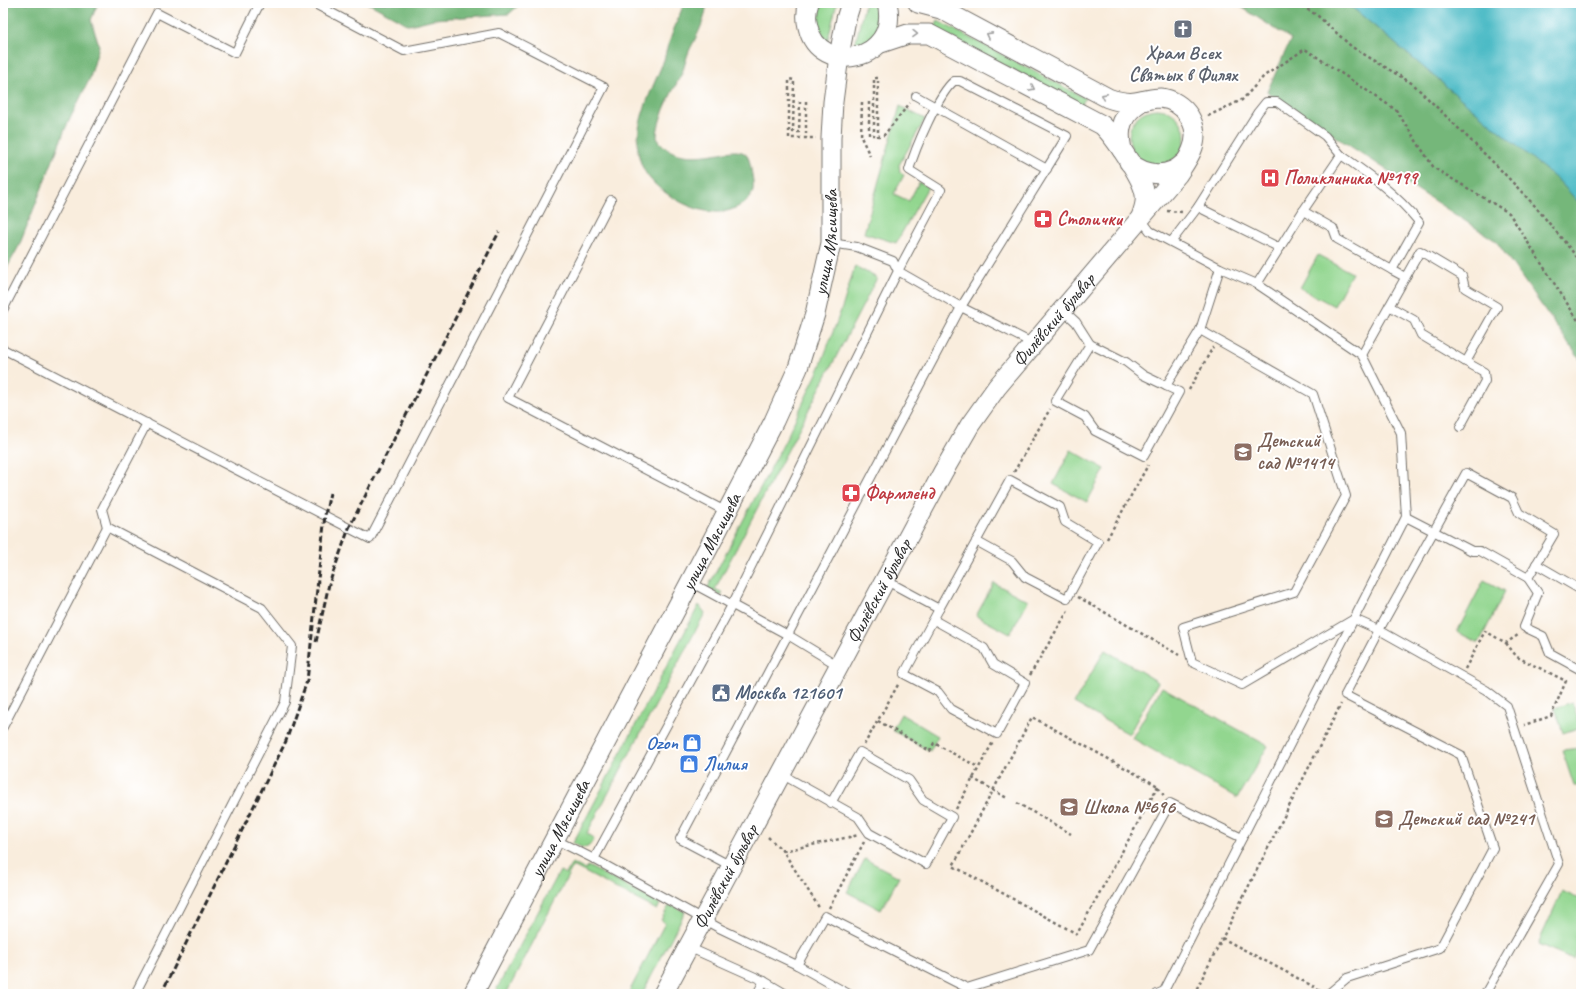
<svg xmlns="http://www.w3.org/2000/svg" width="1584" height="997" viewBox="0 0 1584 997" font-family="Caveat,sans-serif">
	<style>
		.green { fill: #92d68f; stroke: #5e805d }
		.forest { fill: #75b77a; stroke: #507152 }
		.water { fill: #4dbbc6; stroke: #3c7378 }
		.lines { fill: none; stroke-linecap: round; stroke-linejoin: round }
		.service-casing { stroke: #736f69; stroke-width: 10 }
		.tertiary-casing { stroke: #736f69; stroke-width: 21 }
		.path { stroke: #736f69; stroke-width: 2.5; stroke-dasharray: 3 3; stroke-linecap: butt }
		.service { stroke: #fff; stroke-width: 8 }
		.tertiary { stroke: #fff; stroke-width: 19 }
		.rail { stroke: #2b2b2b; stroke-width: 3; stroke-dasharray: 6 3; stroke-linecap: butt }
		.oneway { stroke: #a0a0a0 }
		.labels { text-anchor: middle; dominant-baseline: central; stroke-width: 4; stroke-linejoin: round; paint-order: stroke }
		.worship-label { font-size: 19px; font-weight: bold; fill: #5b616d; stroke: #fff }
		.health-label { font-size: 19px; font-weight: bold; fill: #be3a42; stroke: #fff; text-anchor: start }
		.street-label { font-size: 19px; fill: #2b2b2b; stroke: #fff }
		.education-label { font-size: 19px; font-weight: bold; fill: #785e54; stroke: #fff; text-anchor: start }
		.service-label { font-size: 19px; font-weight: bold; fill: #4e5e75; stroke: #fff; text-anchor: start }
		.shop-label { font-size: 19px; font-weight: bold; fill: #366cbe; stroke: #fff; text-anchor: end }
	</style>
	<rect width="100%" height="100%" fill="#fff"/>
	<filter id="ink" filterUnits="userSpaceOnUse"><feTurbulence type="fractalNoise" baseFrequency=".025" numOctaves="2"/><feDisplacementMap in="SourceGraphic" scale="8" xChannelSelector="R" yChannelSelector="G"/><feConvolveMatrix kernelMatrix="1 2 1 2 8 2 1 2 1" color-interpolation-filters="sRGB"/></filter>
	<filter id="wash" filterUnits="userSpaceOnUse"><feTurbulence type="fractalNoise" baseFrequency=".012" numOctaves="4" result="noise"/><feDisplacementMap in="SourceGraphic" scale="16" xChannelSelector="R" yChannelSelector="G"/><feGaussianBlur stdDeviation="0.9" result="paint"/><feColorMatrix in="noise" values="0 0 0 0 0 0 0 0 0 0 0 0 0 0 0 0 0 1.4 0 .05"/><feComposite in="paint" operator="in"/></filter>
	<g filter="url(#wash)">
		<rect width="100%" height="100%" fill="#f9eddd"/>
		<g class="green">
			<polygon points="817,3 837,3 827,43 816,28 815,8"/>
			<polygon points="865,3 878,3 881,20 874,37 854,49"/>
			<polygon points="938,21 1085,98 1081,106 934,29"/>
			<polygon points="900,106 925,119 899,165 900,172 904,175 894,194 909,201 919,182 928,187 896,243 864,233"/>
			<circle cx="1157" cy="137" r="28"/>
			<polygon points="1318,255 1352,273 1334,306 1300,288"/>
			<polygon points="855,266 877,278 791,444 715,589 723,593 721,595 707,589 785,441 820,367 843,305"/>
			<polygon points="1071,450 1105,469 1087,502 1053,484"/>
			<polygon points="1484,580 1505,591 1479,643 1457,632"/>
			<polygon points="994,583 1028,601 1010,634 976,616"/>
			<path d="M699,605L705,613L587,833L594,838C588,851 584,849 573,843Z"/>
			<polygon points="1105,650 1158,682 1129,734 1074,703"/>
			<polygon points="1162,687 1268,746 1237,798 1132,738"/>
			<polygon points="1572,702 1581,727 1563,733 1555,708"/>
			<polygon points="901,714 938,736 930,751 892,730"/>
			<polygon points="1581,748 1581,786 1574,786 1562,750"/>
			<polygon points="865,859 899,877 881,910 847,892"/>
			<polygon points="572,863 586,870 588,866 660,904 657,910 573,866 506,994 494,994 560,871 566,874"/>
			<polygon points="1562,891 1581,900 1581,941 1573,959 1538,944"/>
			<polygon points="669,906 676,907 685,912 642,994 628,994 665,923 661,920"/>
		</g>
		<g class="forest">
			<polygon points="3,3 98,3 91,20 99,46 90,78 66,127 19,246 3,275"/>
			<polygon points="368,3 521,3 509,14 434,19 409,25"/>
			<path d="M684,3H706C708,15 696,38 690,49C686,57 685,67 681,75C672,93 657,118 657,138C672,162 702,156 726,152C731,151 739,150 744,153C749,156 750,163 751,169C752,175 754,183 753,190C750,204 729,213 716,212C699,212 680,203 666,193C614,158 646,105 664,60C666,53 667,46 670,40C674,27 680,15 684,3Z"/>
			<polygon points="1235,3 1343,3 1353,8 1560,182 1581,205 1581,361 1496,241 1267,92 1291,39"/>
		</g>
		<polygon class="water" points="1343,3 1581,3 1581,205 1560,182 1353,8"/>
	</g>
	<g filter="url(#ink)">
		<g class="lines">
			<g class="service-casing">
				<g id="service">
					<polyline points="916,96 1047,169"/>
					<polyline points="611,200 508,398 727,512"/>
					<polyline points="1198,207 1280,248"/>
					<polyline points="1303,211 1333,228 1337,239 1392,270"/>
					<polyline points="1141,219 1150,231 1220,268 1257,284 1362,355 1401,433 1406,517 1164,991 1157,994"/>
					<polyline points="1172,241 1198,207 1258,112 1266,102 1277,102 1325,136 1341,155"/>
					<path d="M1257,284L1303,211L1341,155C1371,176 1395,193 1419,222L1392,270L1405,277"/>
					<polyline points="3,310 157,13 235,53 260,3"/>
					<polyline points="1063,310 1076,322 1090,344 1126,362 1143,375 1166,386"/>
					<polyline points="1200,330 1313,394 1346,496 1294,592 1183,627 1192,662 1242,685 1354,619 1379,630 1486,690 1507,706 1559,864 1485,994"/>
					<polyline points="1090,344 1055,401 1085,417 1095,431 1144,456 1179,392 1166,386 1200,330 1220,268"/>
					<polyline points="3,349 370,539 604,87 499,33 404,51 313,3"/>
					<path d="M1362,355C1381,320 1401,286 1420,251L1462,276L1465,288L1497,307L1466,362L1421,335L1414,320L1389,306"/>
					<polyline points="1460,427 1485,381 1484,372 1466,362"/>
					<polyline points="1406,517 1472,551 1480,551 1528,578"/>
					<polyline points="1536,564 1581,590"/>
					<polyline points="885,580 939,609 1010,480 1060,507 1065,522 1098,542 1067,599 1025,577 1012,561 976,541"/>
					<polyline points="690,582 788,635 839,666"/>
					<polyline points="934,620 984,648 993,664 1025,683 997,734 951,709 938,692 904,674 939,609"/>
					<polyline points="3,727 107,527"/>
					<polyline points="781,774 858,817 869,833 926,864 952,817 923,800 909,780 860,752 831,803"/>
					<polyline points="554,839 594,859 719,928 797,965 849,994"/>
					<path d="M594,859L732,605L898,271L941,190L909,170C915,149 938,94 954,81H960L1067,136L961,307L898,271L893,261L857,247L831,243"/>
					<polyline points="731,866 680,839 961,307 1034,344"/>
					<polyline points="688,947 764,981 786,994"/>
					<polyline points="797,965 825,916 967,988 1089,950 1170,803 1242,838"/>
					<polyline points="135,994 285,702 292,646 262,608 107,527 102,509 147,423"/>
					<polyline points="757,994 764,981"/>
					<polyline points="1328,994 1347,978 1440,948 1493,848 1461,755 1345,695 1379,630 1466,473 1512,498 1519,513 1554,534 1528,578 1538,593 1524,627 1543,636 1550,653 1581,670"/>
				</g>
			</g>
			<g class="tertiary-casing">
				<g id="tertiary">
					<path d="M809,3C806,11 806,19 808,27C819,77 901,62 887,3"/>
					<path d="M878,44L908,34H929L1102,125C1114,136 1140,175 1144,190C1147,200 1144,208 1141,217"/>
					<path d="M1122,150C1117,127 1122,114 1142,101"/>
					<path d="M1129,162C1145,176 1168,179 1184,163"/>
					<path id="s1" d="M473,994L713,539L774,421L798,368L815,314L831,243V138L833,102L839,56L846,19L851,3"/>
					<path id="s2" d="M663,994L943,472L970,425L997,387L1178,174C1183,166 1189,158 1192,150C1202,127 1185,100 1160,98C1153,98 1148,100 1141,101C1130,104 1119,102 1108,98L941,9L918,3"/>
				</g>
			</g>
			<g class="path">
				<polyline points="1297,3 1318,16 1352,47 1413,84 1498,167 1535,206 1581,262"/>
				<polyline points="800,101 799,132 793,132 794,80 789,79 789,138 816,138"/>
				<polyline points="806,101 806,138"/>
				<polyline points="862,102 861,137 870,156"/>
				<polyline points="869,102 869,135 874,135 874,78 878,78 878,136 884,135 910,103"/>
				<polyline points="1208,116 1242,100 1264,76 1305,49 1396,110 1434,168 1509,213 1581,325"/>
				<polyline points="1167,211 1182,212"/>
				<polyline points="1189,390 1213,347"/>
				<polyline points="1014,472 1050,409"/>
				<polyline points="1107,539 1148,465"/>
				<polyline points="1078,597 1179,655"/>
				<polyline points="1506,643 1517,657 1566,681 1551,716 1524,725"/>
				<polyline points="1465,669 1485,631 1506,643 1518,635"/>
				<polyline points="1030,675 1069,609"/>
				<polyline points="878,721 930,751 934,743 978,767"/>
				<polyline points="864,745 899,683"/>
				<polyline points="972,778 1007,798"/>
				<polyline points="1158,786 1077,934 953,866 1032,717 1158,786 1164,796"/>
				<polyline points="1017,803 1071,834"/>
				<polyline points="956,809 993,742"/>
				<polyline points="768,837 783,851 820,909"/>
				<polyline points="783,851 859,835"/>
				<polyline points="829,908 864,842"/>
				<polyline points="1222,938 1320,990"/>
				<polyline points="1194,994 1341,704"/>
			</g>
			<use href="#service" class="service"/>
			<use href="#tertiary" class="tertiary"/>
			<g class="rail">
				<polyline points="316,642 329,584 349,528 499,232"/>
				<polyline points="161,994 286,741 307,681 325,515 330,493"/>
			</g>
		</g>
		<defs><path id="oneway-chevron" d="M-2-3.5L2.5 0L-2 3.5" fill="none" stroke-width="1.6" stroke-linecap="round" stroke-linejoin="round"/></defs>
		<g class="oneway">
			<use href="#oneway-chevron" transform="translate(915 34) rotate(1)"/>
			<use href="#oneway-chevron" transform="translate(989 35) rotate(-152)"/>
			<use href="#oneway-chevron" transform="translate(1032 88) rotate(27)"/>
			<use href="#oneway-chevron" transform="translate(1104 96) rotate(-154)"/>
		</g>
	</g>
	<defs>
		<g id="church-square" transform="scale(1)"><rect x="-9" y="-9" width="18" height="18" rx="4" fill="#6b7280" stroke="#fff"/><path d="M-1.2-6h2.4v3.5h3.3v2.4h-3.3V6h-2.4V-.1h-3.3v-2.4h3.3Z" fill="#fff"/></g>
		<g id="hospital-square" transform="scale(1)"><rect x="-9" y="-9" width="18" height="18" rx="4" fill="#e0444e" stroke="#fff"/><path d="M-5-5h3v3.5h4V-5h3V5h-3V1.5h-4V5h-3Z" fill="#fff"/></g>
		<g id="pharmacy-square" transform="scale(1)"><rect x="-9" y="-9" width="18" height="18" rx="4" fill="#e0444e" stroke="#fff"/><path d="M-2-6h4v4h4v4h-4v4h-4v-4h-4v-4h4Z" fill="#fff"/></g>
		<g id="school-square" transform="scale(1)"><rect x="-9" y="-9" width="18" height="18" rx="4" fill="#8d6e63" stroke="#fff"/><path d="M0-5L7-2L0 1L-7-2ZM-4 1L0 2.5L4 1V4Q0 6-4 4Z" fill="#fff"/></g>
		<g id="civic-square" transform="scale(1)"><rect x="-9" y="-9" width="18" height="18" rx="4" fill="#5c6f8a" stroke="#fff"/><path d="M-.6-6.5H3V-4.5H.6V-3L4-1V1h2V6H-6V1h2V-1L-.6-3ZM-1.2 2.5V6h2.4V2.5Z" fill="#fff"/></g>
		<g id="shop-square" transform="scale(1)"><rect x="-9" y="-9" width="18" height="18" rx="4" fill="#3f7fe0" stroke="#fff"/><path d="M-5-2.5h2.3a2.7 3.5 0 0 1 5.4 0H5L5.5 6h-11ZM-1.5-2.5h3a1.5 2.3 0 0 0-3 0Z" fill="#fff"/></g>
	</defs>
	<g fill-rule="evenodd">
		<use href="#church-square" x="1183" y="29"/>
		<use href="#hospital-square" x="1270" y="178"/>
		<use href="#pharmacy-square" x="1043" y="219"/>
		<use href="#school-square" x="1243" y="452"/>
		<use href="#pharmacy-square" x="851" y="493"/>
		<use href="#civic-square" x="721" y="693"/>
		<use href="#shop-square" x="692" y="743"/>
		<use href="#shop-square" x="689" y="764"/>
		<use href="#school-square" x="1069" y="807"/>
		<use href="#school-square" x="1384" y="819"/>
	</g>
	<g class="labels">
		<g class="worship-label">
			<text x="1183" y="53">Храм Всех<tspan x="1183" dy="22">Святых в Филях</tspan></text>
		</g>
		<g class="health-label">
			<text x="1284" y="178">Поликлиника №199</text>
			<text x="1057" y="219">Столички</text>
			<text x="865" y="493">Фармленд</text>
		</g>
		<g class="street-label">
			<text stroke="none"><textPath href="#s1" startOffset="835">улица Мясищева</textPath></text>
			<text stroke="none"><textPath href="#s2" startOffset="781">Филёвский бульвар</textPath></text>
			<text stroke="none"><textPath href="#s1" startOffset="511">улица Мясищева</textPath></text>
			<text stroke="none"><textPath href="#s2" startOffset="457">Филёвский бульвар</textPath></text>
			<text stroke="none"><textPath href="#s1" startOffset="187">улица Мясищева</textPath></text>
			<text stroke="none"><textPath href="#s2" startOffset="133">Филёвский бульвар</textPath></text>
		</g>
		<g class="education-label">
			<text x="1257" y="441">Детский<tspan x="1257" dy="22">сад №1414</tspan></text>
			<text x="1083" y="807">Школа №696</text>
			<text x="1398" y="819">Детский сад №241</text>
		</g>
		<g class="service-label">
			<text x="735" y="693">Москва 121601</text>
		</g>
		<g class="shop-label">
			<text x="678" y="743">Ozon</text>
			<text x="703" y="764" text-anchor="start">Лилия</text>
		</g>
	</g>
	<rect width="1584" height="997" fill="none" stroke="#fff" stroke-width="16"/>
</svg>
